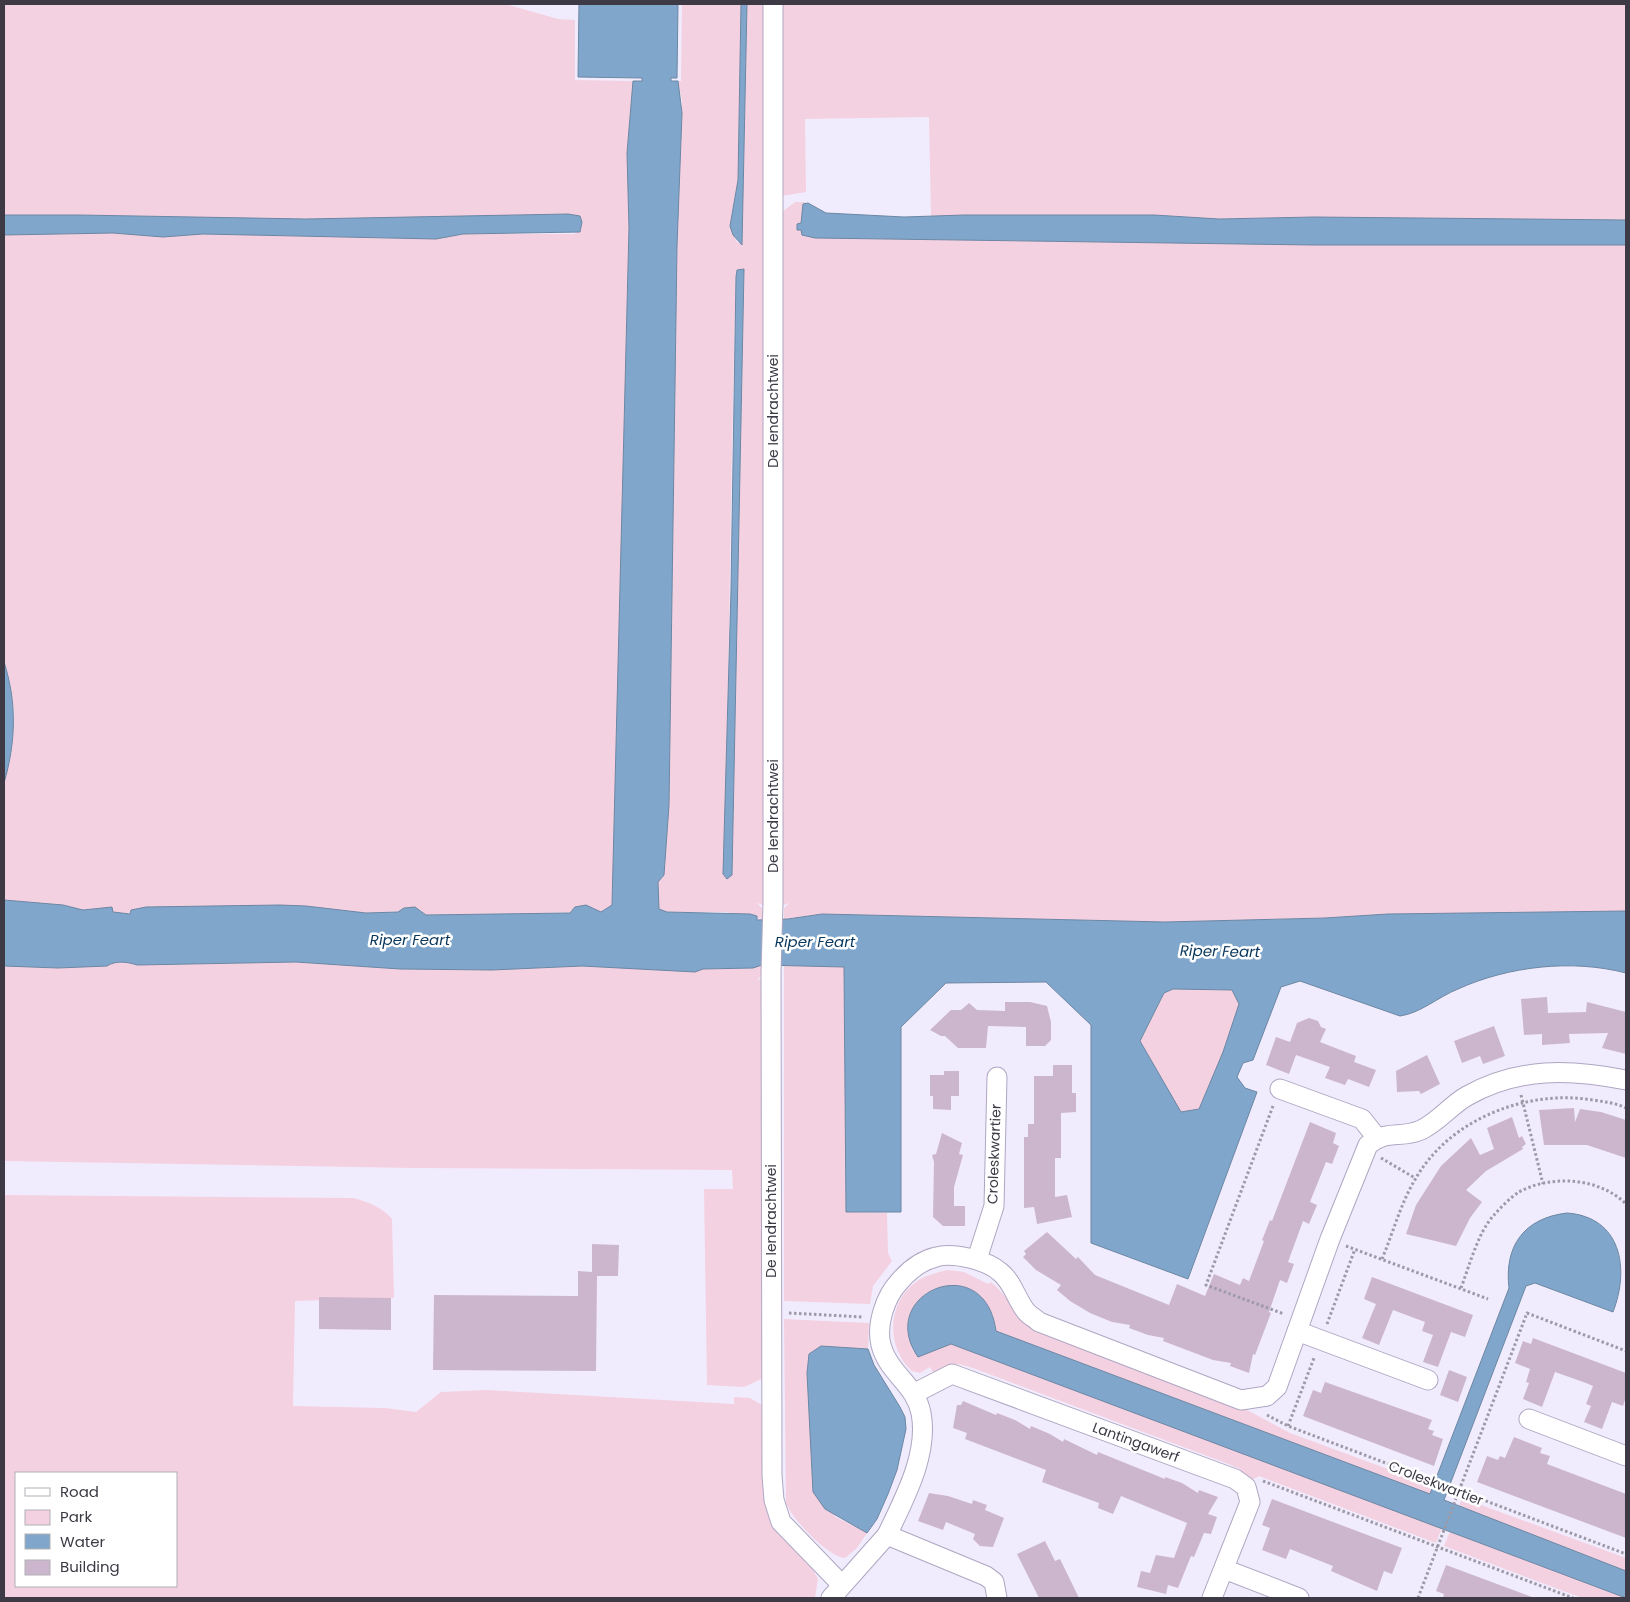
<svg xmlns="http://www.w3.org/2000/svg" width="1630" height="1602" viewBox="0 0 1630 1602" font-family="Poppins,sans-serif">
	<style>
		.green { fill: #f4d1e1; fill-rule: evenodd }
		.water { fill: #80a7cb; stroke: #6c86a3; fill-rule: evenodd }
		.building { fill: #ccb6cd }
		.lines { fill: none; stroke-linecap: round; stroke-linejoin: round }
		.street-casing { stroke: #aea6c2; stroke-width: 21 }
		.path { stroke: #9d99a7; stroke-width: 3; stroke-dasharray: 2.5 2.5; stroke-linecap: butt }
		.street { stroke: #fff; stroke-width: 19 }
		.labels { text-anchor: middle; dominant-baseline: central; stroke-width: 5; stroke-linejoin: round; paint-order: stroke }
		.street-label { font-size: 14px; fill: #3d3a45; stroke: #fff }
		.water-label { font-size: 15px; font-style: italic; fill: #09375b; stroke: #fff }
	</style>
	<rect width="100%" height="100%" fill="#f1ecfd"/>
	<g class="green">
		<polygon points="4,4 505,4 558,19 575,20 575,80 633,81 627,153 629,228 612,905 601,912 425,915 421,910 366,913 306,906 192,906 117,914 113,912 112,907 83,910 63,905 4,900 4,783 11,756 14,712 10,681 4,662 4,235 113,233 163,237 203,234 436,239 463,234 575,234 580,216 306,219 79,215 4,215"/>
		<path d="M682,4H741L738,180L731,217V231L737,242L742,244L747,4H766V906L757,903L762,908V919L726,912H667L659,909L658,882L664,875L669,805L677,246L682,101L678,81H681ZM739,269L744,270L732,875L727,879L723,874C730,675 730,476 736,277L737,270Z"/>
		<polygon points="781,4 1626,4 1626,220 1314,217 1219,219 1154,215 931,216 929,117 805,119 806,192 782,196"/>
		<polygon points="795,202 806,202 803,204 802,224 797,230 801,230 815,238 1313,245 1626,245 1626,911 1388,914 1325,918 1165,922 822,914 784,919 784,908 789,903 781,906 782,212"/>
		<polygon points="129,962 137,965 296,962 400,969 492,970 582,966 695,972 703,969 753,968 762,965 762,975 757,980 766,978 764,1378 744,1387 707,1385 704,1189 733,1189 732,1170 414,1168 4,1161 4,966 58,968 107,966 112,963"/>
		<polygon points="784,965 844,967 846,1212 887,1213 888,1253 892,1261 873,1286 870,1304 784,1301"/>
		<polygon points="1173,989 1233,990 1239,1004 1223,1052 1199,1109 1181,1112 1140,1041 1164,993"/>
		<path d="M4,1195L353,1198C368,1202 382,1207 392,1219L394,1298L295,1301L293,1406L385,1408L416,1412L441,1392L487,1390L734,1404V1397L750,1398L767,1408L777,1533L813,1570L818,1579L815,1598H4ZM16,1473H176V1586H16Z"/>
		<path d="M948,1270L964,1272L988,1284L991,1282C1009,1297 1017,1318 1036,1332L1247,1410L1290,1433L1434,1486L1430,1494L996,1331C992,1292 960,1275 926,1293L907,1328L912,1349L918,1357L951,1344L1442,1527L1436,1543L1259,1476L1250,1481L1240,1469L1226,1463L973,1368L959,1364L933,1372L930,1367L920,1373L912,1371C885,1347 887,1300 919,1280C928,1275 937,1272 948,1270Z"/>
		<path d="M784,1319L869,1323L868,1349L821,1346L809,1354L807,1373L813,1492L836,1517L867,1533L857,1548L845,1558C828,1557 792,1519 786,1503Z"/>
		<polygon points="1462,1498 1626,1558 1626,1571 1459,1506"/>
		<polygon points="1450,1531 1626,1598 1582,1598 1444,1546"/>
	</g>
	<g class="water">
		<path d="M579,4H678L677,78H671V81H678L682,113L677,246L669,805L664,875L658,882L659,909L667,912L750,914L757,916V920L788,919L822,914L1165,922L1325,918L1388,914L1626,911V973C1572,959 1509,966 1458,989C1438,997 1421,1013 1400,1016L1300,981L1281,987L1253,1060L1243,1063L1237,1077L1245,1088L1257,1092L1188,1279L1091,1243V1025L1046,982L946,983L901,1027V1212H846L844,967L762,965L753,968L703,969L695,972L582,966L492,970L400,969L296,962L137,965C128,962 116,960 107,966L58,968L4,966V900L63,905L83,910L112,907L113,912L130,914L131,910L146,907L280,905L306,906L366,913L398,912L404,908L415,907L426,915L570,913L575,907L586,905L601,912L612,905L629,228L627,153L633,81H642V78L578,77ZM1173,989L1232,990L1239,1004L1223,1052L1199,1109L1181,1112L1140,1041L1164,993Z"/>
		<polygon points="741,4 747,4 742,245 733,235 730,226 738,180"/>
		<polygon points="808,203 826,213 904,217 964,215 1154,215 1219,219 1314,217 1626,220 1626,245 1313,245 815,238 802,235 801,230 797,230 797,224 801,223 803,204"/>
		<polygon points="568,214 580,216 582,222 580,232 463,234 436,239 203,234 163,237 113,233 4,235 4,215 79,215 306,219"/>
		<polygon points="744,269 732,875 727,879 723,874 731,590 736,277 737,270"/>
		<path d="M4,662C17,702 16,742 4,783Z"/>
		<path d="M1567,1213C1621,1217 1630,1268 1613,1312L1535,1283L1526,1286L1444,1500L1626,1571V1598L951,1344L918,1357C874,1293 985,1247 996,1331L1430,1494L1509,1288C1504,1246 1524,1218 1567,1213Z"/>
		<polygon points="821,1346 868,1349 874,1365 900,1407 905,1417 906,1429 897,1470 888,1494 877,1519 867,1533 825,1509 813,1492 807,1373 809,1354"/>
	</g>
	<g class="building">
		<polygon points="1547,997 1548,1013 1586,1012 1587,1002 1626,1012 1626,1054 1602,1048 1608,1033 1569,1034 1570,1043 1542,1045 1542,1034 1524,1035 1521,999"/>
		<polygon points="1005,1002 1030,1002 1047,1006 1051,1022 1051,1040 1045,1046 1026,1046 1026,1027 988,1026 986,1048 958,1048 945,1036 941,1036 930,1030 951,1010 961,1010 969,1003 977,1010 1005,1011"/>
		<polygon points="1309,1018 1318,1021 1321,1027 1326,1029 1320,1042 1356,1056 1354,1062 1376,1070 1369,1087 1348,1079 1345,1085 1325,1078 1330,1067 1296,1055 1289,1074 1266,1065 1276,1037 1290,1042 1297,1023"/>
		<polygon points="1494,1026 1505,1056 1483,1064 1480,1056 1462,1063 1454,1041"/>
		<polygon points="1427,1055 1440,1084 1421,1094 1419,1091 1397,1092 1396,1071"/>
		<polygon points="1053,1065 1072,1065 1072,1093 1076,1093 1076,1112 1061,1113 1061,1158 1055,1158 1055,1197 1067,1195 1072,1217 1037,1224 1034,1207 1024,1208 1024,1137 1028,1137 1028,1124 1034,1124 1034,1076 1053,1076"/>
		<polygon points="944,1071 959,1071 959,1096 951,1096 951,1110 933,1109 933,1096 930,1096 930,1075 944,1075"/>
		<polygon points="1574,1108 1575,1122 1580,1109 1601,1112 1626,1120 1626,1158 1587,1145 1544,1145 1539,1110"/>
		<polygon points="1512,1117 1519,1138 1522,1136 1526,1144 1522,1147 1523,1149 1486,1171 1466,1190 1482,1202 1470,1218 1456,1246 1406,1234 1416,1205 1441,1166 1471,1138 1480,1155 1494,1149 1487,1128"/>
		<polygon points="1310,1122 1336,1133 1333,1143 1339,1146 1332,1164 1326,1162 1310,1202 1317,1205 1309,1224 1303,1221 1288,1262 1294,1264 1287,1283 1280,1280 1269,1312 1271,1313 1255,1355 1253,1354 1249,1373 1230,1366 1231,1363 1213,1360 1163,1341 1164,1338 1148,1335 1129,1328 1130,1325 1112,1322 1090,1313 1070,1301 1057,1290 1061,1285 1036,1270 1023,1257 1026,1254 1024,1251 1047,1232 1076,1259 1078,1257 1095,1275 1169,1305 1177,1284 1205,1296 1214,1274 1240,1285 1243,1278 1249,1281 1264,1241 1262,1240 1270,1220 1272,1221"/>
		<polygon points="942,1133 962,1143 959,1154 963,1155 954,1187 954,1206 965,1206 965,1226 943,1226 933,1217 934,1162 932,1155 936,1154"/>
		<polygon points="592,1244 619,1245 618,1276 597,1276 596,1371 433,1370 434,1295 578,1296 578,1271 592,1272"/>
		<polygon points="1372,1277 1473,1315 1465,1337 1451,1332 1438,1367 1423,1362 1433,1335 1422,1331 1425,1322 1393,1310 1379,1345 1362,1338 1376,1304 1364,1299"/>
		<polygon points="319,1297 391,1298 391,1330 319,1329"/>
		<polygon points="1533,1338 1626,1373 1626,1397 1623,1406 1612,1402 1602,1429 1584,1422 1591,1406 1586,1404 1593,1386 1586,1383 1555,1372 1542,1407 1523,1399 1529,1383 1526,1382 1530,1369 1515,1363 1523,1341 1531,1344"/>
		<polygon points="1449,1370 1467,1377 1458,1402 1440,1395"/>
		<polygon points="1325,1382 1432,1420 1428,1429 1434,1431 1432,1435 1443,1439 1434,1466 1303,1416 1313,1390 1321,1393"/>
		<polygon points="963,1401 996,1415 997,1413 1015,1420 1030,1429 1031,1426 1050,1434 1063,1442 1064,1439 1097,1455 1098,1452 1165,1479 1165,1477 1182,1483 1198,1493 1199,1490 1218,1497 1208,1514 1217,1517 1211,1534 1204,1533 1194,1557 1191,1556 1178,1588 1168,1585 1166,1594 1137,1587 1141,1571 1150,1573 1156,1555 1174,1558 1187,1523 1121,1496 1113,1514 1098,1508 1099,1503 1042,1482 1046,1470 965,1439 967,1433 953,1428 957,1405 961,1405"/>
		<polygon points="1514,1437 1542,1448 1540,1453 1550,1456 1547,1464 1626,1494 1626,1538 1477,1482 1487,1456 1498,1460 1500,1456 1505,1458"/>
		<polygon points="929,1493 948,1496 972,1504 973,1500 987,1505 985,1510 1004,1518 993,1547 980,1546 973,1539 975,1534 946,1522 943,1530 918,1521"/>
		<polygon points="1272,1499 1402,1548 1392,1574 1384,1571 1377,1591 1331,1571 1333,1566 1290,1549 1286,1559 1262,1550 1270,1528 1262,1525"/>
		<polygon points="1045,1541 1055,1561 1060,1559 1079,1598 1039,1598 1017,1554"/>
		<polygon points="1446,1565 1532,1597 1531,1598 1443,1598 1444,1594 1436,1591"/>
	</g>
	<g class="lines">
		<g class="street-casing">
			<g id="street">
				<polyline points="773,4 773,903 771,972 772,1475 774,1500 781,1522 842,1585"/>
				<polyline points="1280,1089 1362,1119 1377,1138"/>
				<polyline points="977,1259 994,1206 997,1077"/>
				<polyline points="1297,1331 1428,1380"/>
				<polyline points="915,1393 952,1374 1235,1479 1246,1487 1250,1502 1212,1598"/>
				<polyline points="1529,1419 1626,1456"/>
				<path d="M887,1535C904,1499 929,1454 921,1413C916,1385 888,1373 881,1345C876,1325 885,1297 899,1282C909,1270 920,1261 936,1257C953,1252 987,1260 1000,1272C1012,1281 1016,1298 1025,1310C1028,1315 1035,1318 1039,1322L1241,1400L1267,1396L1277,1387L1330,1239L1368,1145C1386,1129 1401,1139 1421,1130C1438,1122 1451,1105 1467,1096C1519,1067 1570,1069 1626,1080"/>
				<polyline points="1224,1569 1299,1598"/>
				<polyline points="831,1598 887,1535 986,1576 994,1582 997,1598"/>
			</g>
		</g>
		<g class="path">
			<polyline points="1521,1095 1543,1184"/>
			<polyline points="1273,1106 1206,1285 1284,1314"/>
			<polyline points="1381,1158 1415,1178"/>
			<polyline points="1346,1246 1488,1299"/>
			<path d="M1382,1259C1393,1233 1401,1202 1416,1178C1450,1119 1527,1089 1593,1100C1605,1102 1616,1103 1626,1108"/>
			<path d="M1461,1288C1469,1267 1478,1232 1494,1215C1500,1208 1511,1197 1519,1192C1552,1174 1600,1178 1626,1204"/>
			<polyline points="789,1313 863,1317"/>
			<polyline points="1327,1324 1355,1249"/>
			<polyline points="1267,1415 1288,1426 1626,1554"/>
			<polyline points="1288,1426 1314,1358"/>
			<polyline points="1263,1481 1573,1598"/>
			<polyline points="1418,1598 1527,1313 1626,1351"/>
		</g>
		<use href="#street" class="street"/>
	</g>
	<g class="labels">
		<g class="street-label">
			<text transform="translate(773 411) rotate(-90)">De Iendrachtwei</text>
			<text transform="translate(773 816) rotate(-90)">De Iendrachtwei</text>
			<text transform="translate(994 1154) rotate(-88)">Croleskwartier</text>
			<text transform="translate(771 1221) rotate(-90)">De Iendrachtwei</text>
			<text transform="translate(1136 1442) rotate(20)">Lantingawerf</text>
			<text transform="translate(1436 1483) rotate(21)">Croleskwartier</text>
		</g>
		<g class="water-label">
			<text x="410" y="939">Riper Feart</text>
			<text x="815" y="941">Riper Feart</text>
			<text transform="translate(1220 951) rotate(1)">Riper Feart</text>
		</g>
	</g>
	<rect width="1630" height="1602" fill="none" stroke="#3d3a45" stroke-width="10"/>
	<rect x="15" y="1472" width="162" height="115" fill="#ffffff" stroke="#b1b0b5"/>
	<rect x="25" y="1488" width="25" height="8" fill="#ffffff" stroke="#b1b0b5"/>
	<text x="60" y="1497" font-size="15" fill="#3d3a45">Road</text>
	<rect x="25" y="1510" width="25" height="15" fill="#f4d1e1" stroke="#b1b0b5"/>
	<text x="60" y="1522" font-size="15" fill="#3d3a45">Park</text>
	<rect x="25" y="1534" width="25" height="15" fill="#80a7cb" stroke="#b1b0b5"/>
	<text x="60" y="1547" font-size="15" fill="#3d3a45">Water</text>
	<rect x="25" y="1560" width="25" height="15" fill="#ccb6cd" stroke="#b1b0b5"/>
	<text x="60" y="1572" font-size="15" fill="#3d3a45">Building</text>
</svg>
